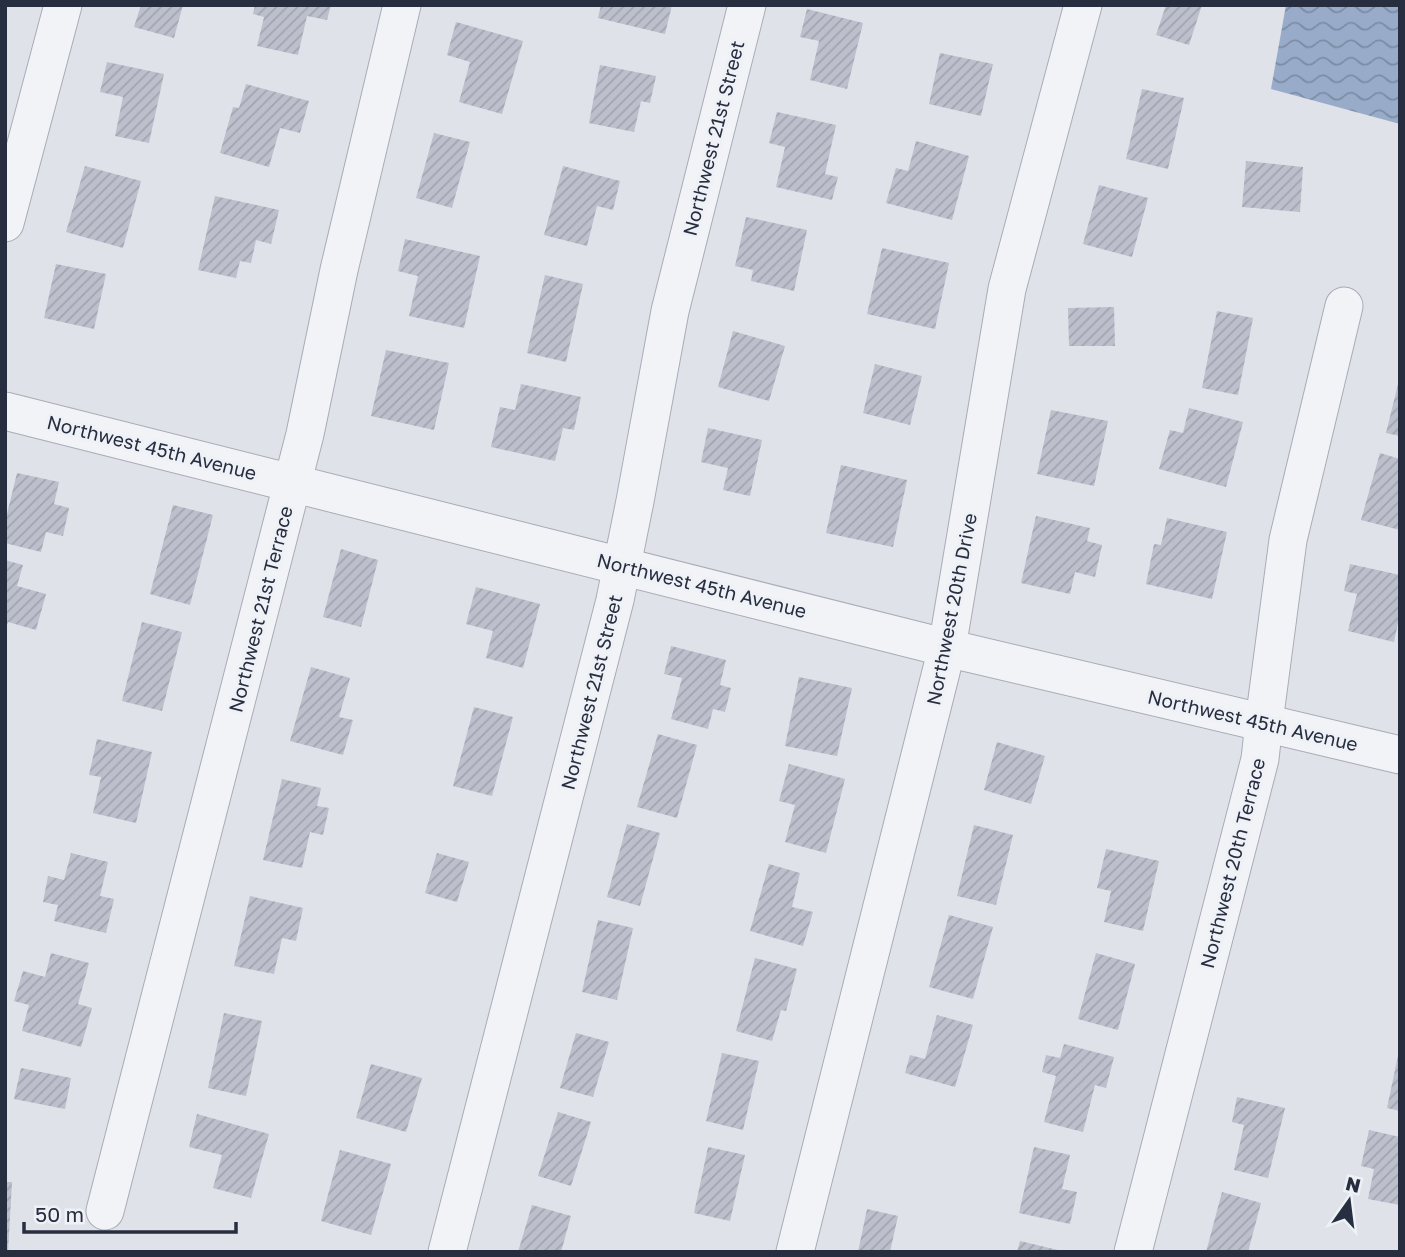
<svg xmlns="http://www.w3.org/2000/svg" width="1405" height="1257" viewBox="0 0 1405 1257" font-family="'Golos Text',sans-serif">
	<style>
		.water { fill: url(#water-waves) }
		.building { fill: url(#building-hatch) }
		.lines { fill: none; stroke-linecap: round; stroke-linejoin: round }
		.minor-casing { stroke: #a8acb6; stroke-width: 39 }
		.minor { stroke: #f2f3f7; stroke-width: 37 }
		.labels { text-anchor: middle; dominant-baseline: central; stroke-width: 6; stroke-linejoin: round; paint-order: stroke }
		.street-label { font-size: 19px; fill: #272e40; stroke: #eef1f6 }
	</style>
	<defs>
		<pattern id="water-waves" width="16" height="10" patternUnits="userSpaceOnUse" patternTransform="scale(1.75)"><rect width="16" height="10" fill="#98acca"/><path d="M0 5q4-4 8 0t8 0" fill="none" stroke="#7c8ca5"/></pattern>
		<pattern id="building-hatch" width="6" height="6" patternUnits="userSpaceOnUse" patternTransform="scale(1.75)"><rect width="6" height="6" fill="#bcc0cc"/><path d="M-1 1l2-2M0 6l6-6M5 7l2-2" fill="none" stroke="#a2a5b0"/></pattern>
	</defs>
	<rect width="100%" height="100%" fill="#dfe2e9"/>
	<polygon class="water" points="1286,5 1400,5 1400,124 1271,89"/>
	<g class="building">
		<polygon points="141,5 183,5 174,38 134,27"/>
		<polygon points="255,5 331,5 327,20 307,16 298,55 257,46 264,17 253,14"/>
		<polygon points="601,5 672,5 665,34 598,18"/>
		<polygon points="1166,5 1202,5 1189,45 1156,35"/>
		<polygon points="807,9 863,23 847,89 810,80 819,41 800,37"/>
		<polygon points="456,22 523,41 502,114 459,102 470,62 447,55"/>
		<polygon points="940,53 993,64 981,116 929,104"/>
		<polygon points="107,62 164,74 149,143 115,136 123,97 100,92"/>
		<polygon points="600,65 656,76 650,103 641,101 634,132 589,123"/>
		<polygon points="246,84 309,101 300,133 280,128 269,167 220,153 233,107 239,108"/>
		<polygon points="1142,89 1184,98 1168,169 1126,159"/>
		<polygon points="777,112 836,125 825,174 838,177 832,200 776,187 785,147 769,143"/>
		<polygon points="434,133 470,142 452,208 416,198"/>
		<polygon points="916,141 969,156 952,220 886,203 896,168 908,171"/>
		<polygon points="1246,161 1303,167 1300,212 1242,207"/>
		<polygon points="85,166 141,181 123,248 66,232"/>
		<polygon points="563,166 620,181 613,210 597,206 587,246 544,235"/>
		<polygon points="1099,185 1148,198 1132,257 1083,244"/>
		<polygon points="215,196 279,210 271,244 256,240 251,263 240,261 236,278 198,270"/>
		<polygon points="746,217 807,230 794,291 751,281 753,270 735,266"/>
		<polygon points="405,239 480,256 464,328 409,316 418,276 398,271"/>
		<polygon points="882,248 949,263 935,329 867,314"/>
		<polygon points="56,264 106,274 94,329 44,318"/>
		<polygon points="545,275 583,284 566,362 527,353"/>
		<polygon points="1114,307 1115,346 1069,346 1068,308"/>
		<polygon points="1217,311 1253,318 1238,395 1202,388"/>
		<polygon points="733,331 785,346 769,401 718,387"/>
		<polygon points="386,350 449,363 434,430 371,416"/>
		<polygon points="875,364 922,376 910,425 863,413"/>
		<polygon points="1399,380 1400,380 1400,436 1386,433"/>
		<polygon points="521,384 581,397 574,430 563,428 555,461 491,447 500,407 515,410"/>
		<polygon points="1189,408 1243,422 1226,487 1159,469 1170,430 1183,433"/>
		<polygon points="1051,410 1108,421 1094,486 1037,474"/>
		<polygon points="708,428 762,440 750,496 723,490 728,468 701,462"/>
		<polygon points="1380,453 1400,459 1400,530 1361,520"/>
		<polygon points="841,465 907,480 893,547 826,533"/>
		<polygon points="17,473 59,482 54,504 69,508 63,536 46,532 41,552 5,543 5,514 7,514"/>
		<polygon points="173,505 213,515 190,605 150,594"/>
		<polygon points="1036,516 1090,528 1087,541 1102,545 1095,577 1075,572 1070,594 1021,583"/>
		<polygon points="1167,518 1227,532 1212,599 1146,584 1154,544 1161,545"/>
		<polygon points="341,549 378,560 361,627 323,617"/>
		<polygon points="5,560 23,565 17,586 46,594 36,630 8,622 5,631"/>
		<polygon points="1350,564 1400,575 1400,613 1394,642 1348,631 1357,594 1344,591"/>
		<polygon points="476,587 540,604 523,668 486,658 493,631 466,624"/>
		<polygon points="142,622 182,632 162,711 122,701"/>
		<polygon points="671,646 726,660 720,685 731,688 725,712 713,709 708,729 671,719 682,678 664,674"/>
		<polygon points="311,667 350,678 339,717 353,720 343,755 290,741"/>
		<polygon points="799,677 852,688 837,756 785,746"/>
		<polygon points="474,707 513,717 492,796 453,786"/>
		<polygon points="658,734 697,745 677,818 637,807"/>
		<polygon points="97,739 152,752 136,823 93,813 101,777 89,775"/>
		<polygon points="997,742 1045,756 1031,804 984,790"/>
		<polygon points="789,764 845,779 826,853 785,842 795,805 779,801"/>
		<polygon points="282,779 321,788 317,806 329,808 323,835 310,832 302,868 263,860"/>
		<polygon points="627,824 660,833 640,906 607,897"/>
		<polygon points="974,825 1013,835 996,905 957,896"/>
		<polygon points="1106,849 1159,861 1143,931 1104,922 1111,891 1097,888"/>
		<polygon points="71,853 108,862 100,896 114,899 106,933 54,921 58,905 43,902 48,876 64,880"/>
		<polygon points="437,853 469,862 457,902 425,893"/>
		<polygon points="769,864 800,873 792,907 813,912 803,946 750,931"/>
		<polygon points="250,896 303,908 296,941 282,938 274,974 234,966"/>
		<polygon points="949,915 993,927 973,999 929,987"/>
		<polygon points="598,920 633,928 617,1000 582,992"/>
		<polygon points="51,953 89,963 78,1004 92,1008 81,1047 22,1031 29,1005 14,1001 23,971 45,977"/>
		<polygon points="1096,953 1135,964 1118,1030 1078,1019"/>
		<polygon points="755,958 797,969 786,1011 781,1010 772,1041 736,1031"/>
		<polygon points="224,1013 262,1021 246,1096 208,1088"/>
		<polygon points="937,1015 973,1025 955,1087 905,1073 910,1055 925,1059"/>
		<polygon points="576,1033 609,1042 593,1097 560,1088"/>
		<polygon points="1064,1044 1114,1057 1106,1088 1095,1085 1083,1132 1044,1122 1056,1076 1042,1072 1046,1055 1060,1058"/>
		<polygon points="1399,1051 1400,1051 1400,1111 1387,1108"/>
		<polygon points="722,1053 759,1061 743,1130 706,1121"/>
		<polygon points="371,1064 422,1078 406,1132 356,1118"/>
		<polygon points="21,1068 71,1078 65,1109 14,1099"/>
		<polygon points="1237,1097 1285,1108 1268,1178 1234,1170 1244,1125 1232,1122"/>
		<polygon points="558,1112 591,1122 571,1186 538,1176"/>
		<polygon points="197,1114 269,1134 251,1198 213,1188 222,1155 189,1147"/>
		<polygon points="1369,1130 1400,1137 1400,1205 1368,1199 1374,1169 1361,1166"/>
		<polygon points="708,1147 745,1155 730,1221 694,1213"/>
		<polygon points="1034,1147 1070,1155 1062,1189 1077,1192 1070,1224 1019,1213"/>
		<polygon points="340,1150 391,1164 371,1235 321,1221"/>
		<polygon points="5,1182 12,1182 8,1252 5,1252"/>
		<polygon points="1222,1192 1261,1203 1248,1252 1206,1252"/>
		<polygon points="532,1205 571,1216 561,1252 518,1252"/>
		<polygon points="867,1209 898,1216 890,1252 858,1252"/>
		<polygon points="1020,1241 1062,1251 1061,1252 1017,1252"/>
	</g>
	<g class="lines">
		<g class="minor-casing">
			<g id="minor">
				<polyline points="5,223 63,5"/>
				<polyline points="5,411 947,648 1400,755"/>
				<polyline points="105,1211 305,434 339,270 402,5"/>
				<polyline points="447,1252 615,600 635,501 670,311 747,5"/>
				<polyline points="795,1252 947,648 1007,289 1083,5"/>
				<polyline points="1133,1252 1260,759 1264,722 1288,540 1344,306"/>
			</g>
		</g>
		<use href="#minor" class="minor"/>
	</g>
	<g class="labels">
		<g class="street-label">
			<text transform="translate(713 138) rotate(-76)">Northwest 21st Street</text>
			<text transform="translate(152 447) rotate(14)">Northwest 45th Avenue</text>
			<text transform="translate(702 585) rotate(14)">Northwest 45th Avenue</text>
			<text transform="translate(260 609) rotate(-76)">Northwest 21st Terrace</text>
			<text transform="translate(951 609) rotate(-79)">Northwest 20th Drive</text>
			<text transform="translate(591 692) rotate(-76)">Northwest 21st Street</text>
			<text transform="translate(1253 720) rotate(13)">Northwest 45th Avenue</text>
			<text transform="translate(1232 863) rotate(-76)">Northwest 20th Terrace</text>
		</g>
	</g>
	<rect width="1405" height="1257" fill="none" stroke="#272e40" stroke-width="14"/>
	<g transform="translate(1349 1201) rotate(14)" stroke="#eef1f6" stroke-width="5" paint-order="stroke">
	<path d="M0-5L12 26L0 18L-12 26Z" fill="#272e40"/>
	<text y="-10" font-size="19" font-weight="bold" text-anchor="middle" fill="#272e40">N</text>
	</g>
	<path d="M24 1222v10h212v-10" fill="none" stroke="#272e40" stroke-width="3.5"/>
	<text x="35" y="1222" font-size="21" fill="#272e40" stroke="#eef1f6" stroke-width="5" paint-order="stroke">50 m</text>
</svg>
